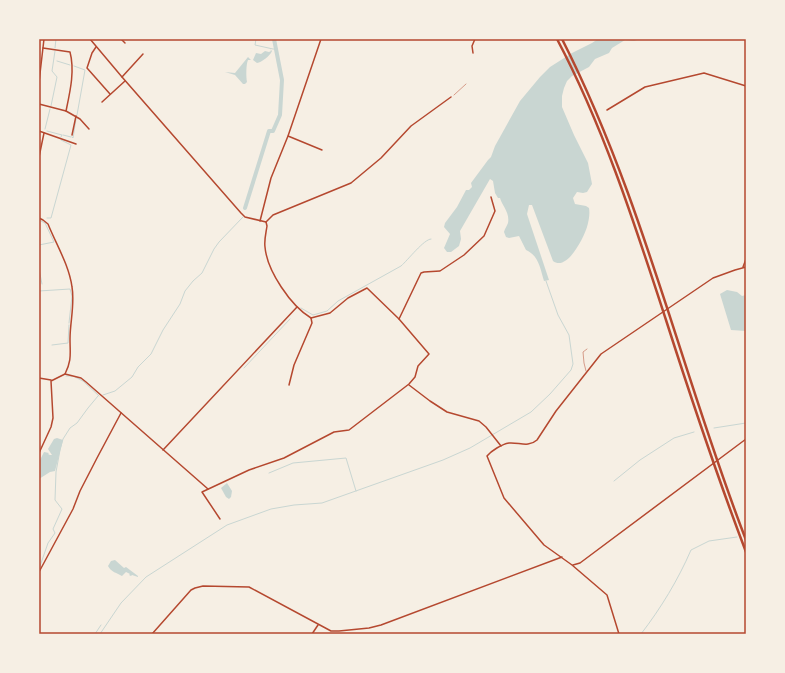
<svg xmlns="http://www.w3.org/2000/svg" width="785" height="673" viewBox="0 0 785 673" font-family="'Source Sans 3',sans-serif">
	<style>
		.water { fill: #c9d6d2 }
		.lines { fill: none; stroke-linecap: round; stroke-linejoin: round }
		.stream { stroke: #c9d6d2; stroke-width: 1 }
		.river { stroke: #c9d6d2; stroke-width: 4 }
		.path { stroke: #b5482f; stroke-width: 0.5 }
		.service { stroke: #b5482f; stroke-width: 0.5 }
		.minor { stroke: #b5482f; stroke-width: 1.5 }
		.tertiary { stroke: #b5482f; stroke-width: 1.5 }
		.motorway { stroke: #b5482f; stroke-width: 2.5 }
		.neatline { fill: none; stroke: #b5482f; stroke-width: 1.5 }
	</style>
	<rect width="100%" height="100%" fill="#f6efe4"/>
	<g class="water">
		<path d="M598,39H640L634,41L625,40L612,48L609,53L595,59L589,67L572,76L567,81L564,88L562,96V107L574,135L588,163L592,184L587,192L583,193L577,192L573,198L575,204L586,206L589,208C590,214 589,220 587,227C584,237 567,272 553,261L532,205H529L527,214L549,280L544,281C540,268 539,256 526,250L519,236L509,238L506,237L504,232C505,228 507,226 508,223C510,212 502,206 500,198H498L495,193L493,181L490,179L460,231L461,239L459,246L451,252H447L444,248L450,234L444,227L445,223L457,207L466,190H469L472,187L471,183L488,160L491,157L495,146L520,101L540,77L550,67L572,53L592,43Z"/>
		<path d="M270,49L272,51C270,56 262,62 257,63L253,60L256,53L261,54L265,51L269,52L271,51Z"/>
		<path d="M248,57L251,60H248C246,64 246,77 247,82L245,84H243L235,75L225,72L235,73Z"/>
		<polygon points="727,290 737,292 742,296 746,295 746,331 731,330 720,294"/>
		<polygon points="57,438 63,440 55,471 50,472 39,479 39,462 44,452 49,453 48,454 50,455 52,455 48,449 54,439"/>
		<polygon points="227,483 232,491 231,497 229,499 226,497 221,488"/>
		<path d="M115,560L124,568L126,567L138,576V577L132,575L131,576L129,575L130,574L126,572L122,576C117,573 111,572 108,566L111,561Z"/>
	</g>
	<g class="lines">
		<g class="stream">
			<polyline points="256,39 255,45 273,49 275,49"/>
			<polyline points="55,48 56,39"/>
			<polyline points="57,61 70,65"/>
			<polyline points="74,66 85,70 77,115"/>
			<polyline points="51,106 57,77 52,71 55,51"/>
			<polyline points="45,129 50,109"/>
			<polyline points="47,131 62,135 61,137"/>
			<polyline points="63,135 71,137"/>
			<polyline points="72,137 73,138 76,119"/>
			<polyline points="47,218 51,218 71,145 61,140"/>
			<polyline points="39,220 45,223 54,242 39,245"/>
			<polyline points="39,269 42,284"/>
			<polyline points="39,291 70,289 72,296 69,323"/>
			<path d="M301,308L313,315L327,311L338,301L401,266C408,260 424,239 431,239"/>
			<polyline points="52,345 68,343 69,325"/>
			<polyline points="244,368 290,319"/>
			<polyline points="66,376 72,376"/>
			<polyline points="75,377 83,381 99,396"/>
			<polyline points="103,395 115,391 132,377 138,367 151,354 163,330 180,304 185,291 193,281 202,273 214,249 219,242 243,217"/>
			<polyline points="714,428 746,423"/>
			<polyline points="269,473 293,463 346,458 356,491"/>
			<polyline points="614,481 640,460 674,438 694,432"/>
			<polyline points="39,569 48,543 55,533 53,529 62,509 55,500 56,472 60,450 63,439 70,428 77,423 88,408 98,396"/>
			<polyline points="95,634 101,625"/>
			<polyline points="100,634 121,603 146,577 227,525 271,509 294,505 322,503 443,460 470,448 531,412 550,394 571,370 573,364 569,335 558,315 546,281"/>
			<path d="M641,634C661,608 678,580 691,550L709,541L737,537"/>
		</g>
		<polyline class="river" points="245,208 269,131 273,131 280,115 282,80 274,39"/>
		<polyline class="path" points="454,95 466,84"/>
		<polyline class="service" points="586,371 584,363 583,352 587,349"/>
		<g class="minor">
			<polyline points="90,39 122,77 241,213 245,217 266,222"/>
			<polyline points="121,39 125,43"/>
			<polyline points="96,47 92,53 87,68 110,94"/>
			<polyline points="473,53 472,46 475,39"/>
			<polyline points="122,77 143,54"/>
			<polyline points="39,82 44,39"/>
			<polyline points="102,102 125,81"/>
			<path d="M39,104L66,111C70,92 75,71 70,52L43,48"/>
			<polyline points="607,110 645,87 704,73 746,86"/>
			<polyline points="66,111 80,119 89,129"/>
			<polyline points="39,131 76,144"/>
			<polyline points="72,135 76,116"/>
			<polyline points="288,136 322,150"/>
			<polyline points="39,157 44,133"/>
			<polyline points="260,221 271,178 288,136 321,39"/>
			<polyline points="743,267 746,259"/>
			<polyline points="399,319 421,273 424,272 440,271 464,255 484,236 495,211 491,197"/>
			<polyline points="65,374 81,378 86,382 208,489"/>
			<polyline points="39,378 51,380"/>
			<polyline points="289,385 294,365 312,323 311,318"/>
			<polyline points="409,385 430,401 447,412 479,421 486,427 501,446"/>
			<polyline points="163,450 297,307"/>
			<path d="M220,519L202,492L249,470L284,458L334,432L349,430L409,384L415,377L418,366L429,354L399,319L367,288L348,298L330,313L311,318C291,306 267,271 265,247C264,240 266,233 267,226L266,222L273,215L351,183L381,158L411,126L451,97"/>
			<polyline points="573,565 580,563 746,439"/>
			<polyline points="39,572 73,509 80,491 97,458 121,413"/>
			<polyline points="152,634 191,590 195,588 203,586 249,587 331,631 339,631 369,628 381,625 562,557"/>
			<polyline points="312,634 318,625"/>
			<path d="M619,634L607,595L572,565L544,545L504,498L487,456C491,451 502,444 509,443C519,442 528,448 537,440L556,411L601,354L713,278L735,270L746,267"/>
		</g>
		<path class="tertiary" d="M39,218L43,220L48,224C56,244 69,265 72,287C75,304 70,322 70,339C70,354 72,360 65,374L51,381L53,418L51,427L39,453"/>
		<g class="motorway">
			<path d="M557,39C604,128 635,225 666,320C691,398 717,476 746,552"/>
			<path d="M562,39C643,198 682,375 746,540"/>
		</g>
	</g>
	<rect width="785" height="673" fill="none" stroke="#f6efe4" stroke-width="80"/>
	<rect x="40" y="40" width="705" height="593" class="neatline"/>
</svg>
